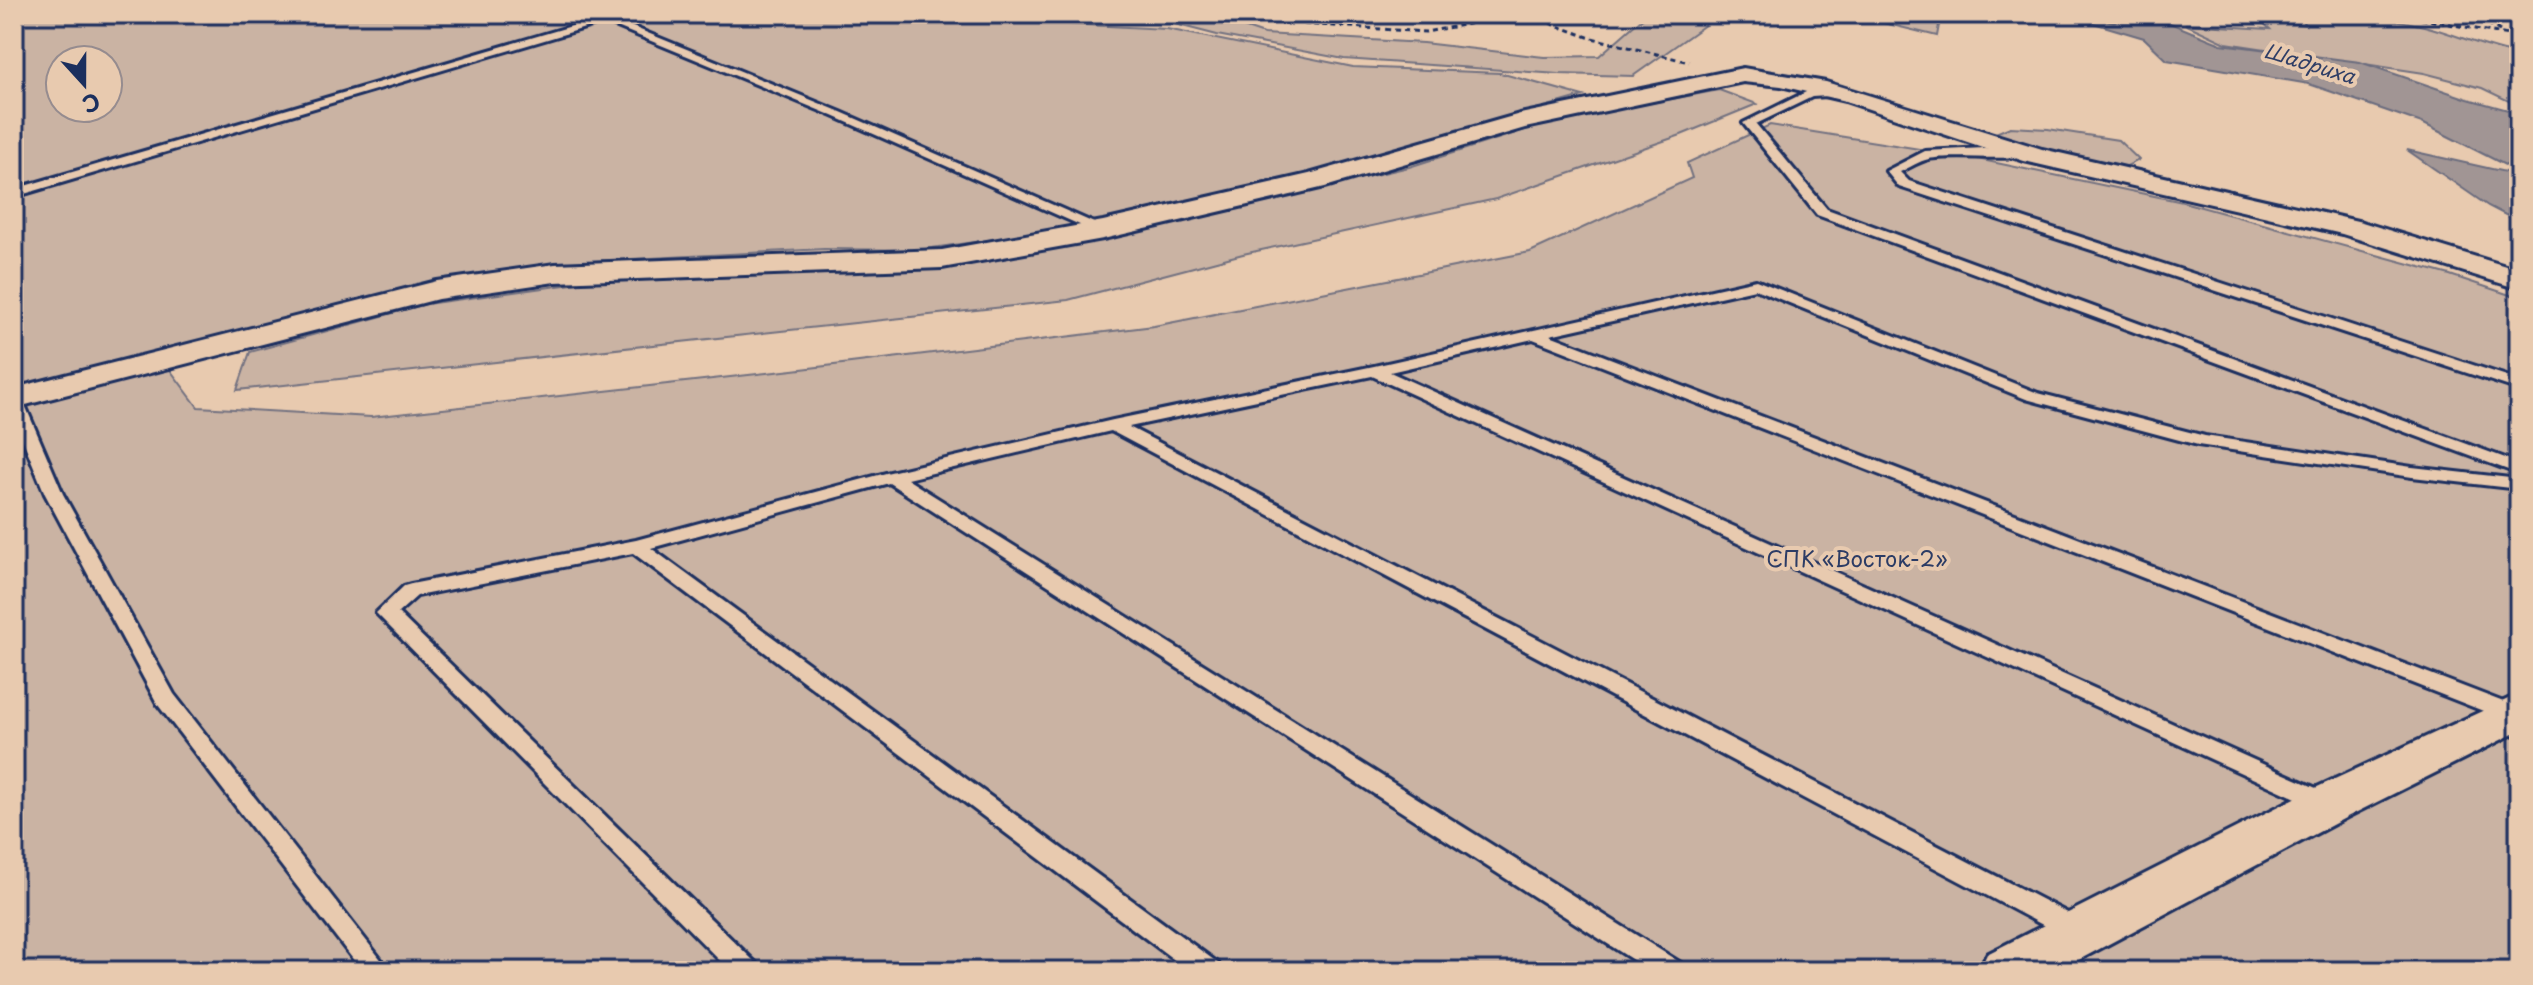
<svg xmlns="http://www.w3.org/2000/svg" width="2533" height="985" viewBox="0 0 2533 985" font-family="'Playpen Sans',sans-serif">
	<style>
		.green { fill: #cab3a3; stroke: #727180; stroke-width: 2; fill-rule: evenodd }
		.water { fill: #a19594; stroke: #6b6c7e; stroke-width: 2 }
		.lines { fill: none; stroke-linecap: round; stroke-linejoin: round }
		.stream { stroke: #6b6c7e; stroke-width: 6 }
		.service-casing { stroke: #1b2f5e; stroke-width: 6 }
		.minor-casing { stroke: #1b2f5e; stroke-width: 6 }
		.path { stroke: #1b2f5e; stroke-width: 3; stroke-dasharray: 5 4; stroke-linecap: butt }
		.service { fill: #e8caaf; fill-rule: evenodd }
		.minor { fill: #e8caaf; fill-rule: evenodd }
		.labels { text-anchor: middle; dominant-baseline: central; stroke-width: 8; stroke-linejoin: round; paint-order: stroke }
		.far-water-label { font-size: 20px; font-style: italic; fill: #2f3e66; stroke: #e8caaf }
		.park-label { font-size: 22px; fill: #2c3c65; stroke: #e8caaf }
	</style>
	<rect width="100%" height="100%" fill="#e8caaf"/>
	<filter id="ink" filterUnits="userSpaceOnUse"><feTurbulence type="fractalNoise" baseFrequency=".0125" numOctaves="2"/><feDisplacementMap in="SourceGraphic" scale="16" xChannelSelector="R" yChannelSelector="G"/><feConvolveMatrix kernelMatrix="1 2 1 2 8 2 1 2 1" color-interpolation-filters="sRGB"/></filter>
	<g filter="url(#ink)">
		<g class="green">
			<path d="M14,14H373L372,16L868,14L1167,29L1353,67L1500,73L1583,96L1258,188L1080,227L918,250L824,249L554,263L443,279L159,355L198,407L371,417L793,370L1154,326L1530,252L1692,178L1687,163L1770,125L1963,156L2183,202L2450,275L2519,298V971H14V394L22,385L14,374ZM60,60H108V108H60Z"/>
			<polygon points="1136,14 1214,17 1264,34 1423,43 1544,57 1599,56 1647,14 1687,14 1712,20 1633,76 1559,74 1344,59 1217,35"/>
			<polygon points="1847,14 1941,14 1937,36"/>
			<path d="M2289,14C2335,14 2378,15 2424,26C2456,34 2486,49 2519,54V106L2482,88L2424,73L2226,43L2185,24L2270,29L2260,20L2305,25L2300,17Z"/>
			<polygon points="1719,90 1757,104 1681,135 1496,199 1243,254 1068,300 237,390 250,352 426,304 609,279 911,269 1093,240 1409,167 1551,122"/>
			<polygon points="2010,127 2048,129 2118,140 2139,160 2123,168 1986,137"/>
		</g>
		<g class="water">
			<polygon points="2116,14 2148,14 2221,44 2360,62 2468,99 2519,113 2519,172 2422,123 2309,84 2167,60 2144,38 2090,22"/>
			<polygon points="2407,150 2519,175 2519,222 2488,206"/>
		</g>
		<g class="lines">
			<polyline class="stream" points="2090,14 2114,20"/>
			<g class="service-casing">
				<g id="service">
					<polygon points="606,16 841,112 1110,230 1103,234 1098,233 833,116 605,22 14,197 14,189"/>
					<polygon points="1838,90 1844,93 1842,95 1812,97 1756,124 1827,209 2519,463 2519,474 1817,215 1743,123 1806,92"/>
					<path d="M1984,148L2024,150L2030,154C2018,162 1951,154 1929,159C1919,161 1909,168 1900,172L1909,181L2519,380V390L1899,187L1886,171L1925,151Z"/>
					<polygon points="1756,280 2038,393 2205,436 2412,467 2519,479 2519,489 2412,477 2198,445 2026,399 1755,289 1550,335 2519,708 2519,725 1533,339 1390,372 2334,796 2338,802 2334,808 2326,811 2318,808 1372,376 1129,427 2087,923 2091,931 2087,939 2078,942 2069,939 1111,431 907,479 1681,963 1685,971 1650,971 889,483 651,548 1218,963 1222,971 1189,971 633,553 417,596 398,613 756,963 760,971 730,971 376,613 404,586 411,584 636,540 886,473 1113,420 1374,366"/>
					<polygon points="14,393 22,398 63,494 174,694 390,971 362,971 158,705 45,494 14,418"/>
				</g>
			</g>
			<g class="minor-casing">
				<g id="minor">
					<polygon points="1743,68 1826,82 2042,149 2362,222 2519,270 2519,289 2342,234 2024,161 1845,101 1781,86 1743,82 1525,128 1325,187 1103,239 942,268 555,282 438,299 14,408 14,388 437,281 555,264 942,250 1103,221 1309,174 1520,114"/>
					<polygon points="2519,694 2519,731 2347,817 2058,971 1979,971 1987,954 2313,789"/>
				</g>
			</g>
			<g class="path">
				<polyline points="1233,14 1303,24 1426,32 1494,19 1543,22"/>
				<polyline points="1525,14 1588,37 1689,62"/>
				<polyline points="2395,14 2519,37"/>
				<polyline points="2500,31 2487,23 2509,14"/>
			</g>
			<use href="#service" class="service"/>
			<use href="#minor" class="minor"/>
		</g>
	</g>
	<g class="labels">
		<g class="far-water-label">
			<text transform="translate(2310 63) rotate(17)">Шадриха</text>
		</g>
		<g class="park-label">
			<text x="1857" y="557">СПК «Восток-2»</text>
		</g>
	</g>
	<rect width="2533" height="985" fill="none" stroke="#e8caaf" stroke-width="48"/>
	<rect x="24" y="24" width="2485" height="937" fill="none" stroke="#1b2f5e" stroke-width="3" filter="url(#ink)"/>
	<g transform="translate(84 84) rotate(159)"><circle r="38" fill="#e8caaf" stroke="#968c8f" stroke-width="2"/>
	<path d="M0-6L14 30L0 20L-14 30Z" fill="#1b2f5e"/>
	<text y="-12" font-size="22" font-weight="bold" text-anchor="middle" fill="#1b2f5e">С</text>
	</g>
</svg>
